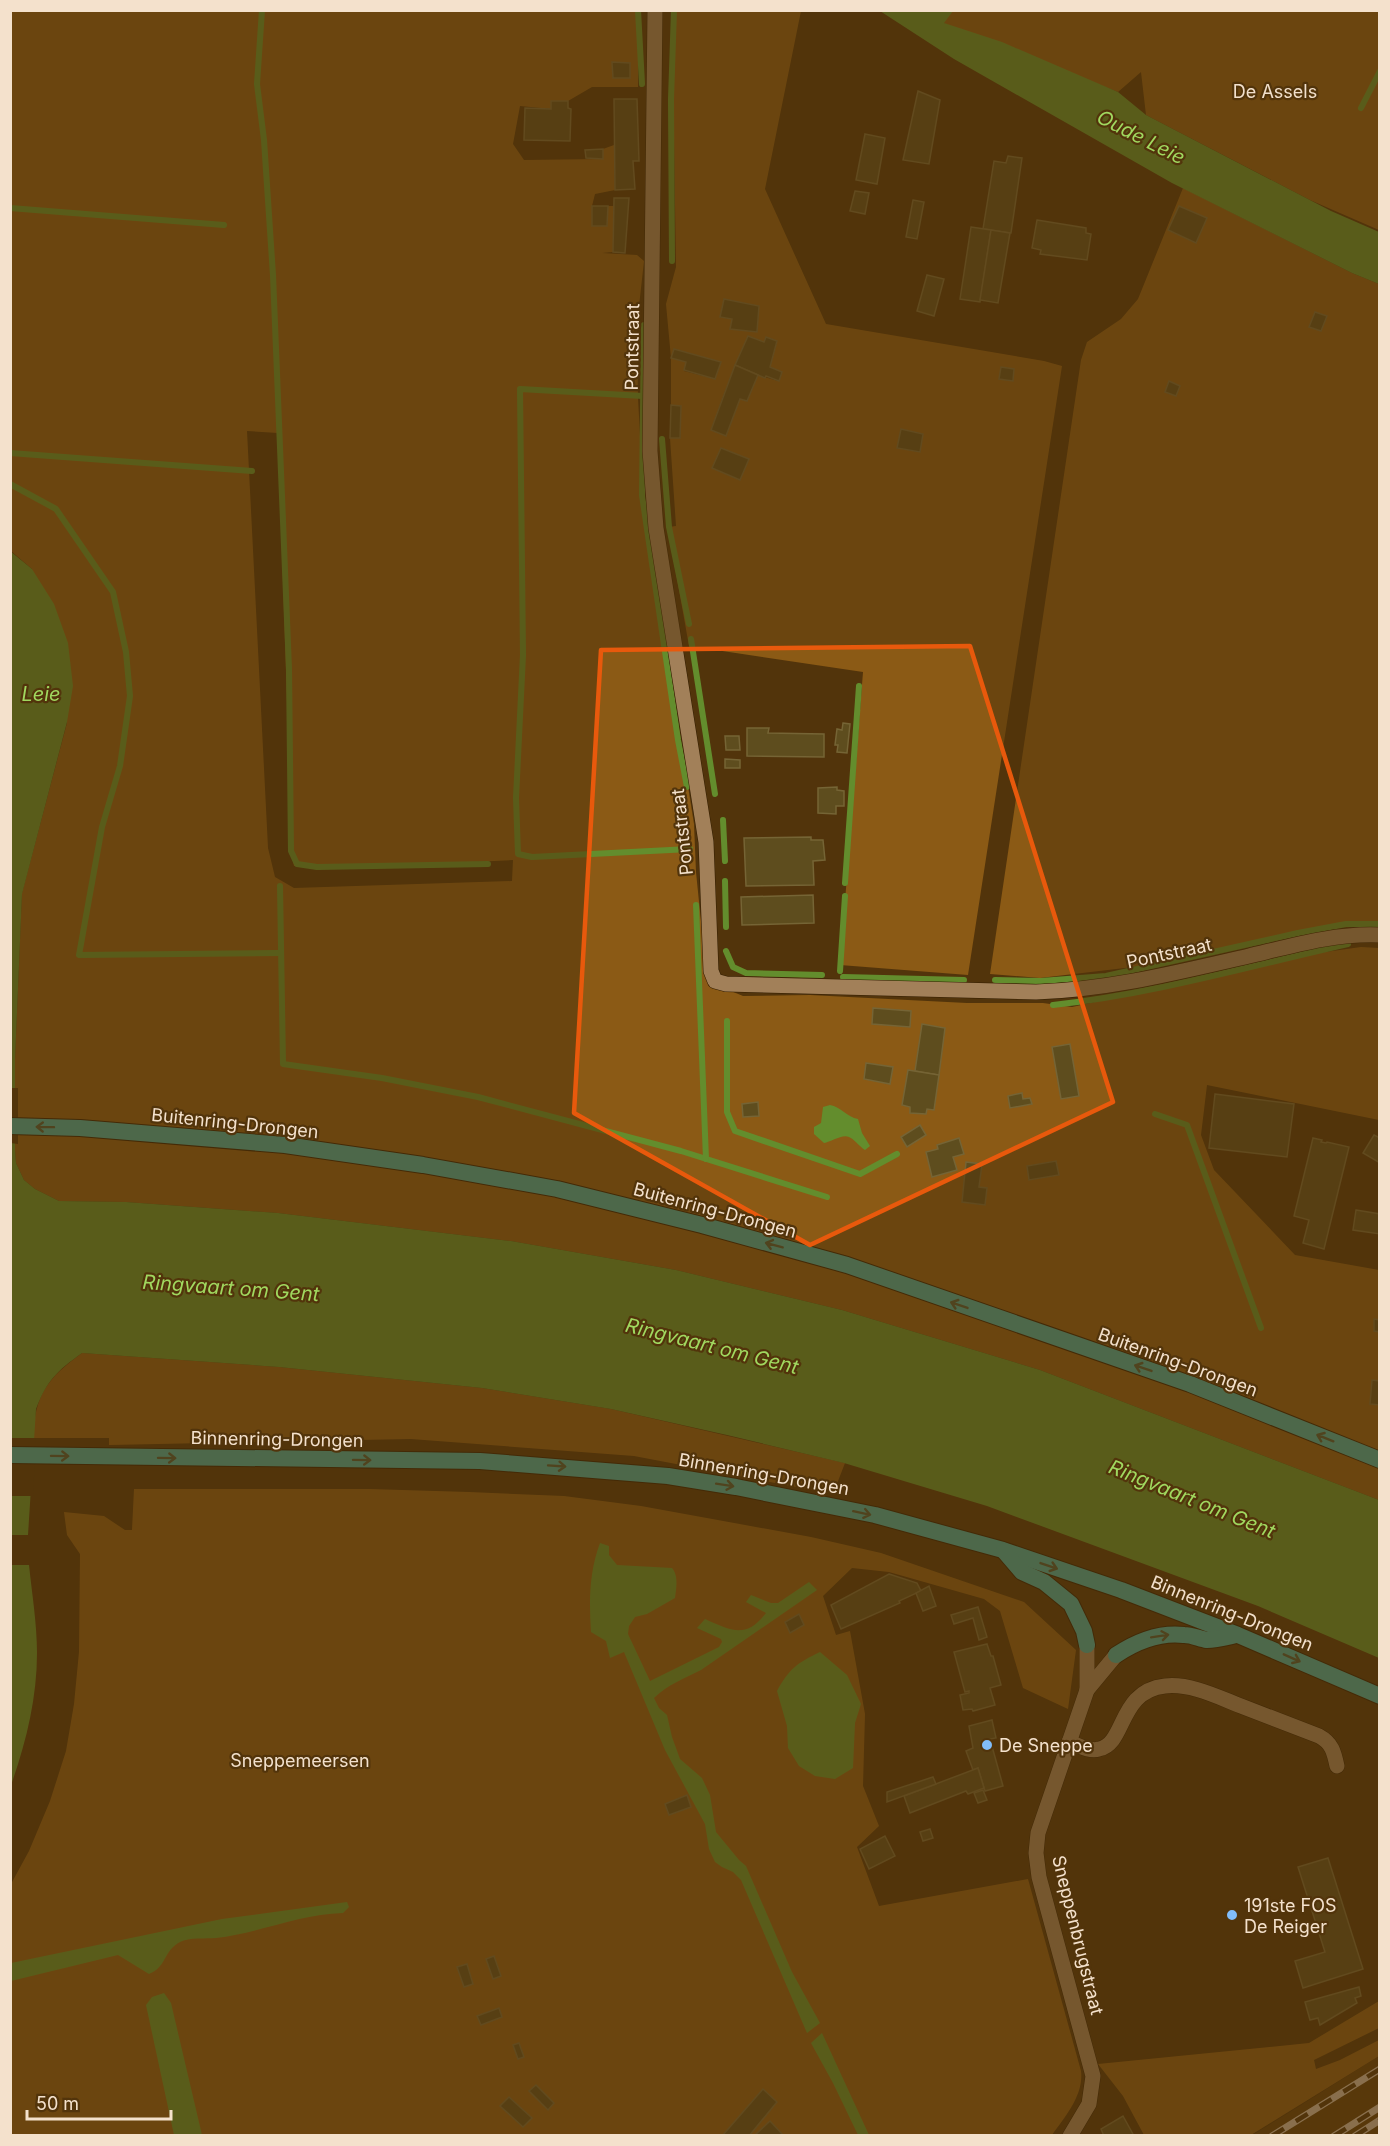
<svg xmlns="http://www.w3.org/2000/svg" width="1390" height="2146" viewBox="0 0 1390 2146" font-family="Inter,sans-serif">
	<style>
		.built { fill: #603d0a }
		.green { fill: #8b5a15; fill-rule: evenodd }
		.water { fill: #638d2d }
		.pier { fill: #52340b }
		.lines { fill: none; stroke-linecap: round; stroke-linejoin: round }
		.stream { stroke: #638d2d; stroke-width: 6 }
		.building { fill: #5e4d1e; stroke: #756435; stroke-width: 1.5 }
		.minor-casing { stroke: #331d00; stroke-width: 16 }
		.trunk-casing { stroke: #331d00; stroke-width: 18 }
		.minor { stroke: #a28059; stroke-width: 15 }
		.trunk { stroke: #48a698; stroke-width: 16 }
		.rail-casing { stroke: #cdb79d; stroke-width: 7 }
		.rail { stroke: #52340b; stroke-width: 4.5; stroke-dasharray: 14; stroke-linecap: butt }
		.oneway { stroke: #4f5635 }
		.marked { fill: none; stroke: #e8590c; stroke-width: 4.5; stroke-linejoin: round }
		.poi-dot { fill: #81bdfa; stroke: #52340b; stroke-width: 2 }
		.labels { text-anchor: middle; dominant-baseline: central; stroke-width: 4.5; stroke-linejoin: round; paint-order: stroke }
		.park-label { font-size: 18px; fill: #f2e0cc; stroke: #52340b }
		.street-label { font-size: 18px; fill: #f4e1cc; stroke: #52340b }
		.poi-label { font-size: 18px; fill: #f4e1cc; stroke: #52340b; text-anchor: start }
		.water-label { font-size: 20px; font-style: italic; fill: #a0d85f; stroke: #52340b }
	</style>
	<rect width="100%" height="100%" fill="#52340b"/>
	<polygon class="built" points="1379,2056 1379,2135 1251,2136 1298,2107"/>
	<g class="green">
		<polygon points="945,10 1379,11 1379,230 1310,200 1146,115 1141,72 1118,92 943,23"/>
		<path d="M11,11H638V87H592L568,101H551V109L520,106L513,144L524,160L603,159V149L614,145L615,190L595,194L592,206V226H607L608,206H614L613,252L602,253L637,255L644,261L637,324L638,398L644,509L694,824L696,872L707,981L743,996L810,995L967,1003H1043L1072,1007L1318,953L1361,947L1379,948V1120L1207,1085L1201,1135L1214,1170L1295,1255L1379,1270V1320H1374V1331L1379,1332V1381L1372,1380L1370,1404L1379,1405V1500L1040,1370L842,1310L676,1270L511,1241L278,1213L126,1202L59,1201L35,1189L24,1180L16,1163L15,1150V1060L22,893L67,723L32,569L11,551ZM247,431L278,433L287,703L289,842L294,866L344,868L513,860L512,881L294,888L275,877L268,848Z"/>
		<path d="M672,11H801L765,189L826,324L1044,361L1062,366L968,975L840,965L863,672L689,646L669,534V527L676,526L670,438H680L681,406L671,405V358L666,304L676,267ZM748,336L764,342L766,337L777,341L770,367L782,372L778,381L758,375L747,401L740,399L726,436L711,430L725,391ZM675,358L721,362L715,379L684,371L686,362ZM721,448L748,459L740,479L712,468Z"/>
		<polygon points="1183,188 1352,273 1379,284 1379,927 1330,926 1150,965 1040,978 990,974 1081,360 1087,342 1121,319 1138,299"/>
		<path d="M82,1353L279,1367L482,1388L611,1409L845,1463L833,1494L634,1456L411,1439L109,1445V1438H33C35,1394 47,1379 82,1353Z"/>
		<path d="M134,1489H369L469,1492L564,1496L641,1506L811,1537L881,1553L1024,1602L1076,1650L1068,1709L1023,1688L1000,1611L984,1599L889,1572L852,1568L823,1596L836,1635L850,1631L865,1714L863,1786L879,1826L857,1847L879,1906L1028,1879L1081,2071C1084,2095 1065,2117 1052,2135L11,2136V1884L29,1851L50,1801L66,1751L74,1704L79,1652L80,1554L67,1535L64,1512L104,1516L125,1530H132Z"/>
		<polygon points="1379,2001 1379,2028 1314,2060 1316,2069 1340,2060 1379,2040 1379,2056 1251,2135 1144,2135 1123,2096 1098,2064 1309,2043"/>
	</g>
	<g class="water">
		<polygon points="880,11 953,11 944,23 1002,42 1118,92 1146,115 1331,211 1379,232 1379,284 1352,273 1172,183 954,59"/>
		<path d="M10,551L32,569L54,604L68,643L73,686L67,722L22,894L15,1060V1150L16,1163L24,1180L35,1189L59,1201L126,1202L278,1213L511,1241L676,1270L842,1310L1040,1370L1379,1500V1658L1258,1606L987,1506L844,1463L727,1435L611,1409L482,1388L279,1367L82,1353C57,1371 47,1380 36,1409L28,1535H11Z"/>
		<path d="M830,1105C841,1107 847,1117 858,1119L862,1133L870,1146L865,1150C859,1146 854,1139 849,1137C842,1134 831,1142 824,1143L814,1134V1127L821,1123L823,1107Z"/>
		<path d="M600,1543L609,1546V1555L617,1565L672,1568C679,1576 676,1589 675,1598L647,1614L635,1617L629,1626L628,1634L650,1681L719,1647L722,1642L721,1639L697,1628L705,1619C730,1630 746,1640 766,1613L746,1602L751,1595L771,1603H778L809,1582L817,1590L701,1670C685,1678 667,1685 654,1698L659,1708L667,1715L672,1737L680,1759L702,1778L710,1795L716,1832L739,1860L746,1866L792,1972L820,2023L807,2033L741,1880L733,1872L722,1867L715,1862L709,1849L705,1824L665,1750L624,1652L610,1658L606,1641L591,1632C589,1601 589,1573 600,1543Z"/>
		<path d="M11,1565H29C32,1594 37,1624 37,1653C37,1698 26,1743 11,1785Z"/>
		<path d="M820,1652L847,1675L861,1704L855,1723L853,1768L835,1779L815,1776L799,1766L788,1748L787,1726L777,1691C789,1669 797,1663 820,1652Z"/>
		<path d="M347,1902L349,1907L343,1913C300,1914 259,1933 216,1938C206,1939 189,1937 180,1942C163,1951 167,1967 149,1974L118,1955L11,1981V1963L222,1919Z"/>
		<polygon points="164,1993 171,2003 202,2135 174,2135 146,2005 152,1997"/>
		<polygon points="822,2033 869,2135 858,2135 833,2083 811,2043"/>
	</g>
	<g class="pier">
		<polygon points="11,1088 18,1088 18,1144 10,1143"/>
		<polygon points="11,1438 36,1438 33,1496 11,1496"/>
	</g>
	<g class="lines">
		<g class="stream">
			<polyline points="262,10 257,84 264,140 273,275 289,669 291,851 297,864 317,867 488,864"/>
			<polyline points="638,10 642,84"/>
			<polyline points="1361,108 1380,71"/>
			<polyline points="10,208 224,225"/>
			<polyline points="672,261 671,99 674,10"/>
			<polyline points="644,325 642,495 678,740 687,787"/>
			<polyline points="643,396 520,389 523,655 516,798 518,854 532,857 690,849"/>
			<polyline points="662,439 669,527 689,624"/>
			<polyline points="10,453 252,471"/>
			<polyline points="10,484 56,509 113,592 126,652 130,696 120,766 102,827 79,955 280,953"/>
			<polyline points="691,639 715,794"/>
			<polyline points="723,820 725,861"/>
			<polyline points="725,881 726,927"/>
			<polyline points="845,883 859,686"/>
			<polyline points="280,886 283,1064 382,1078 478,1097 681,1151 827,1197"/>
			<polyline points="696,905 706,1159"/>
			<polyline points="726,951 733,967 746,973 822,975"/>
			<polyline points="840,971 845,896"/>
			<polyline points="843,977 964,980"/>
			<polyline points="995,980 1041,981 1106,976 1298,933 1346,924 1380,924"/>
			<path d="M1053,1005C1153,994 1250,966 1348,944"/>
			<polyline points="727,1021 727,1112 735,1131 860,1174 897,1154"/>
			<polyline points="1155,1114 1187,1125 1261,1328"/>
		</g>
	</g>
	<g class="building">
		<polygon points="612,62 630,63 630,78 613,78"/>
		<polygon points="918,91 940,100 929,164 903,160"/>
		<polygon points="614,99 637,99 639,161 633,161 635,189 615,190"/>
		<polygon points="551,101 568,101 568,108 571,109 570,141 524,140 525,108 551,109"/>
		<polygon points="865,134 885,138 877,184 856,180"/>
		<polygon points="603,149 603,159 586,158 585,150"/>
		<polygon points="1008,156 1022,158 1011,233 983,229 994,161 1006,163"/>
		<polygon points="855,191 869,193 865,214 850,211"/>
		<polygon points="614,198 629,198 625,253 613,252"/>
		<polygon points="913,200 924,202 917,239 906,237"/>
		<polygon points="592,206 608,206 607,226 592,226"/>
		<polygon points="1179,206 1207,218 1196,243 1168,230"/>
		<polygon points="1037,220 1086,228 1086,233 1091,234 1087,260 1040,254 1041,250 1032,248"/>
		<polygon points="971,227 991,230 980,302 960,299"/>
		<polygon points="991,230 1010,233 998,303 980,300"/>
		<polygon points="927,275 944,279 934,316 917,311"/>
		<polygon points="724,299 759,306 757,332 730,329 732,319 720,317"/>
		<polygon points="1315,312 1327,316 1321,331 1309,327"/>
		<polygon points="748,336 764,342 766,337 777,341 770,367 782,372 779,381 766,376 765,378 735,365"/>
		<polygon points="674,349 721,362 715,379 684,370 686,362 671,358"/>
		<polygon points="735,365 758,375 747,401 740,399 726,436 711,430"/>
		<polygon points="1001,367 1014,369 1013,381 999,379"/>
		<polygon points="1169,381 1180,386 1176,396 1165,392"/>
		<polygon points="671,405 681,406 680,438 670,438"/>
		<polygon points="901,429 923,434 920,452 897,448"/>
		<polygon points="721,448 749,459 740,480 712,468"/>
		<polygon points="843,723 850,724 847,753 837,752 838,745 835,745 837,729 842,730"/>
		<polygon points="747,728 769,728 768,733 824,734 824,757 747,756"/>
		<polygon points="725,736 739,736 740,750 726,750"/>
		<polygon points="725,759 740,760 740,768 725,768"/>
		<polygon points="837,787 837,790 844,791 844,806 836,806 836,814 818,813 818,788"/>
		<polygon points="811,837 811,840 823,840 825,860 813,861 814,885 746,886 744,838"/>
		<polygon points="813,895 814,923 742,925 741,897"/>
		<polygon points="873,1008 911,1011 910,1027 872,1024"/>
		<polygon points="922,1024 945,1028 939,1075 915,1071"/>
		<polygon points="1070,1044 1079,1096 1061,1099 1052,1047"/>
		<polygon points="866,1063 893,1067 890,1084 864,1079"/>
		<polygon points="908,1070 939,1075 934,1110 927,1109 926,1114 910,1113 910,1107 902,1105"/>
		<polygon points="1022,1093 1023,1099 1030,1098 1032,1104 1010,1108 1008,1096"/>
		<polygon points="1215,1094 1294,1104 1287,1157 1209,1148"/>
		<polygon points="758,1102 759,1116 743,1117 742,1104"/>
		<polygon points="920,1125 926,1135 907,1147 901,1137"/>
		<polygon points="1374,1135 1380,1138 1380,1163 1363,1153"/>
		<polygon points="959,1138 964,1154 953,1157 957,1170 932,1177 926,1152 938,1149 937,1145"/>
		<polygon points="1313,1138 1322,1140 1321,1142 1326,1143 1327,1142 1349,1147 1324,1249 1303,1243 1309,1220 1294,1216"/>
		<polygon points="1056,1161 1059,1175 1029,1180 1027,1166"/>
		<polygon points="966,1162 982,1164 979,1187 987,1188 985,1205 962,1202"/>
		<polygon points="1356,1210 1380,1214 1380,1234 1353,1230"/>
		<polygon points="1374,1319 1380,1320 1380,1332 1374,1331"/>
		<polygon points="1372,1380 1380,1381 1380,1405 1370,1404"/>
		<polygon points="889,1574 917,1583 921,1591 899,1601 900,1603 841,1629 831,1605"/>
		<polygon points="929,1586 936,1606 923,1611 916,1593"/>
		<polygon points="978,1607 987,1637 979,1640 973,1618 954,1624 951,1615"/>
		<polygon points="799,1614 804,1625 790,1633 785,1622"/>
		<polygon points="987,1644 991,1656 993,1656 1001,1685 990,1688 995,1705 973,1711 972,1709 963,1710 960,1695 969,1693 969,1691 965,1692 954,1652"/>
		<polygon points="992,1720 996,1738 990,1739 1003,1786 985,1791 978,1768 973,1770 966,1751 973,1748 969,1726"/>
		<polygon points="978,1768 984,1788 968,1794 966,1791 910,1813 904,1796"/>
		<polygon points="933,1777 936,1784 887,1802 887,1792"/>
		<polygon points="983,1790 987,1800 978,1803 974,1793"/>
		<polygon points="687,1795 691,1807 669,1815 665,1804"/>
		<polygon points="930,1829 933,1838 923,1841 920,1832"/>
		<polygon points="885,1836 895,1856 869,1869 860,1849"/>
		<polygon points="1328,1858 1363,1969 1303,1988 1295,1961 1325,1952 1298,1867"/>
		<polygon points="494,1956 501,1976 493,1979 486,1959"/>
		<polygon points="467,1964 473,1984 464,1987 457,1967"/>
		<polygon points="1359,1987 1361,1996 1355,1998 1357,2003 1320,2025 1318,2018 1310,2020 1305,2002"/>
		<polygon points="499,2008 502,2017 481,2025 477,2016"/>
		<polygon points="519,2043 524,2057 518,2059 513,2045"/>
		<polygon points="536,2085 554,2103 548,2110 529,2091"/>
		<polygon points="763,2089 777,2102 749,2136 722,2136"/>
		<polygon points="509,2097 532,2118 523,2127 500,2106"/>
		<polygon points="1123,2116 1134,2136 1104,2136 1101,2129"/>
		<polygon points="770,2121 784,2136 754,2136"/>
	</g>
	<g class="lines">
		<g class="minor-casing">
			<g id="minor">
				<path d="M655,10L650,451L656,528L706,842L711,971L715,981L726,984L1036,992C1108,990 1179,972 1249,956C1291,946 1335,933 1380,935"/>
				<polyline points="1087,1645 1087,1690"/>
				<path d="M1069,1742C1078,1745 1089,1752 1099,1749C1126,1744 1118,1691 1165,1686C1190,1683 1218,1697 1241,1706C1267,1716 1293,1726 1319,1736C1332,1743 1334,1752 1337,1766"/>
				<polyline points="1070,2136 1089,2104 1093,2076 1039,1877 1036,1853 1038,1833 1087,1690 1116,1655"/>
			</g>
		</g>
		<g class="trunk-casing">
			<g id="trunk">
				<polyline points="10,1126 80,1128 285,1145 423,1165 557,1189 702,1225 847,1265 1190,1384 1380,1460"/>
				<polyline points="10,1455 480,1461 668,1476 736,1487 875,1515 1003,1550 1121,1590 1238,1635 1380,1696"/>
				<polyline points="1004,1551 1022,1572 1044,1582 1071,1604 1084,1631 1087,1645"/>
				<path d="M1116,1655C1137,1641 1159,1632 1184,1635C1192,1635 1200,1639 1207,1640C1216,1640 1227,1637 1236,1635"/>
			</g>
		</g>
		<use href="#minor" class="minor"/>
		<use href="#trunk" class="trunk"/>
		<g class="rail-casing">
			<g id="rail">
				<polyline points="1272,2136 1380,2069"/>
				<polyline points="1334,2136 1380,2107"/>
				<polyline points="1355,2136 1380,2120"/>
			</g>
		</g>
		<use href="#rail" class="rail"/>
	</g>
	<defs><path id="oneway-shaft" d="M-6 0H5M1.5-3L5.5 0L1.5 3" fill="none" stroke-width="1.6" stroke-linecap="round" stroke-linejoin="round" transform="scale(1.5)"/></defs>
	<g class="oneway">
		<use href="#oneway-shaft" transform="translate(45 1127) rotate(-179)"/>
		<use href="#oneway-shaft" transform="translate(774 1245) rotate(-165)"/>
		<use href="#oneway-shaft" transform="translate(959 1305) rotate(-161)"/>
		<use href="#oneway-shaft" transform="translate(1143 1368) rotate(-161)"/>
		<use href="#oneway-shaft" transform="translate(1325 1438) rotate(-158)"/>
		<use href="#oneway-shaft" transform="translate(60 1456) rotate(1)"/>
		<use href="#oneway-shaft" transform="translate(167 1458) rotate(1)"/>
		<use href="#oneway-shaft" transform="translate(362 1460) rotate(1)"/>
		<use href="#oneway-shaft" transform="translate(557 1466) rotate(4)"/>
		<use href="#oneway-shaft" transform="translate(725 1485) rotate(9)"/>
		<use href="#oneway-shaft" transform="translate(862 1513) rotate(12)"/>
		<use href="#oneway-shaft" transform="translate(1049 1566) rotate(19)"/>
		<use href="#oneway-shaft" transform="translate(1160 1636) rotate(-9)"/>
		<use href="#oneway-shaft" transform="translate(1292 1658) rotate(24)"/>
	</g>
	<path d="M0 0H1390V2146H0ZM970,646L1113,1102L810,1245L574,1113L601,650Z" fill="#52340b" fill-opacity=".55" fill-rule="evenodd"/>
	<path class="marked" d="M970,646L1113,1102L810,1245L574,1113L601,650Z"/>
	<g class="poi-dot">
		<circle cx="987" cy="1745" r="6"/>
		<circle cx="1232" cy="1915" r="6"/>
	</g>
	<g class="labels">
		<g class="park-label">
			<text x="1275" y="91">De Assels</text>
			<text x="300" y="1760">Sneppemeersen</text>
		</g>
		<g class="street-label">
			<text transform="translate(632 347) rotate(-89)">Pontstraat</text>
			<text transform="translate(682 832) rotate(-96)">Pontstraat</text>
			<text transform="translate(1169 953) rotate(-12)">Pontstraat</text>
			<text transform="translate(235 1123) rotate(6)">Buitenring-Drongen</text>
			<text transform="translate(715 1210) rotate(15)">Buitenring-Drongen</text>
			<text transform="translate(1178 1362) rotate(20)">Buitenring-Drongen</text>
			<text transform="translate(277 1439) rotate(1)">Binnenring-Drongen</text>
			<text transform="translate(764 1474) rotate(10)">Binnenring-Drongen</text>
			<text transform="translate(1232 1613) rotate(22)">Binnenring-Drongen</text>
			<text transform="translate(1078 1935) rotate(76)">Sneppenbrugstraat</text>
		</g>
		<g class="poi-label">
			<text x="999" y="1745">De Sneppe</text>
			<text x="1244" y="1905">191ste FOS<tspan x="1244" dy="21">De Reiger</tspan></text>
		</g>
		<g class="water-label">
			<text transform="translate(1141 137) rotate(27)">Oude Leie</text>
			<text x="41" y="694">Leie</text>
			<text transform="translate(231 1288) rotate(4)">Ringvaart om Gent</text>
			<text transform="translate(712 1346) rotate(14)">Ringvaart om Gent</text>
			<text transform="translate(1192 1499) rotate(22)">Ringvaart om Gent</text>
		</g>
	</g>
	<rect width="1390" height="2146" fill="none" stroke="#f4e1cc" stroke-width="24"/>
	<path d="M27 2110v9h144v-9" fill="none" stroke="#f4e1cc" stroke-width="3"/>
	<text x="36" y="2110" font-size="18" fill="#f4e1cc" stroke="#52340b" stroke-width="4.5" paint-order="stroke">50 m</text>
</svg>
